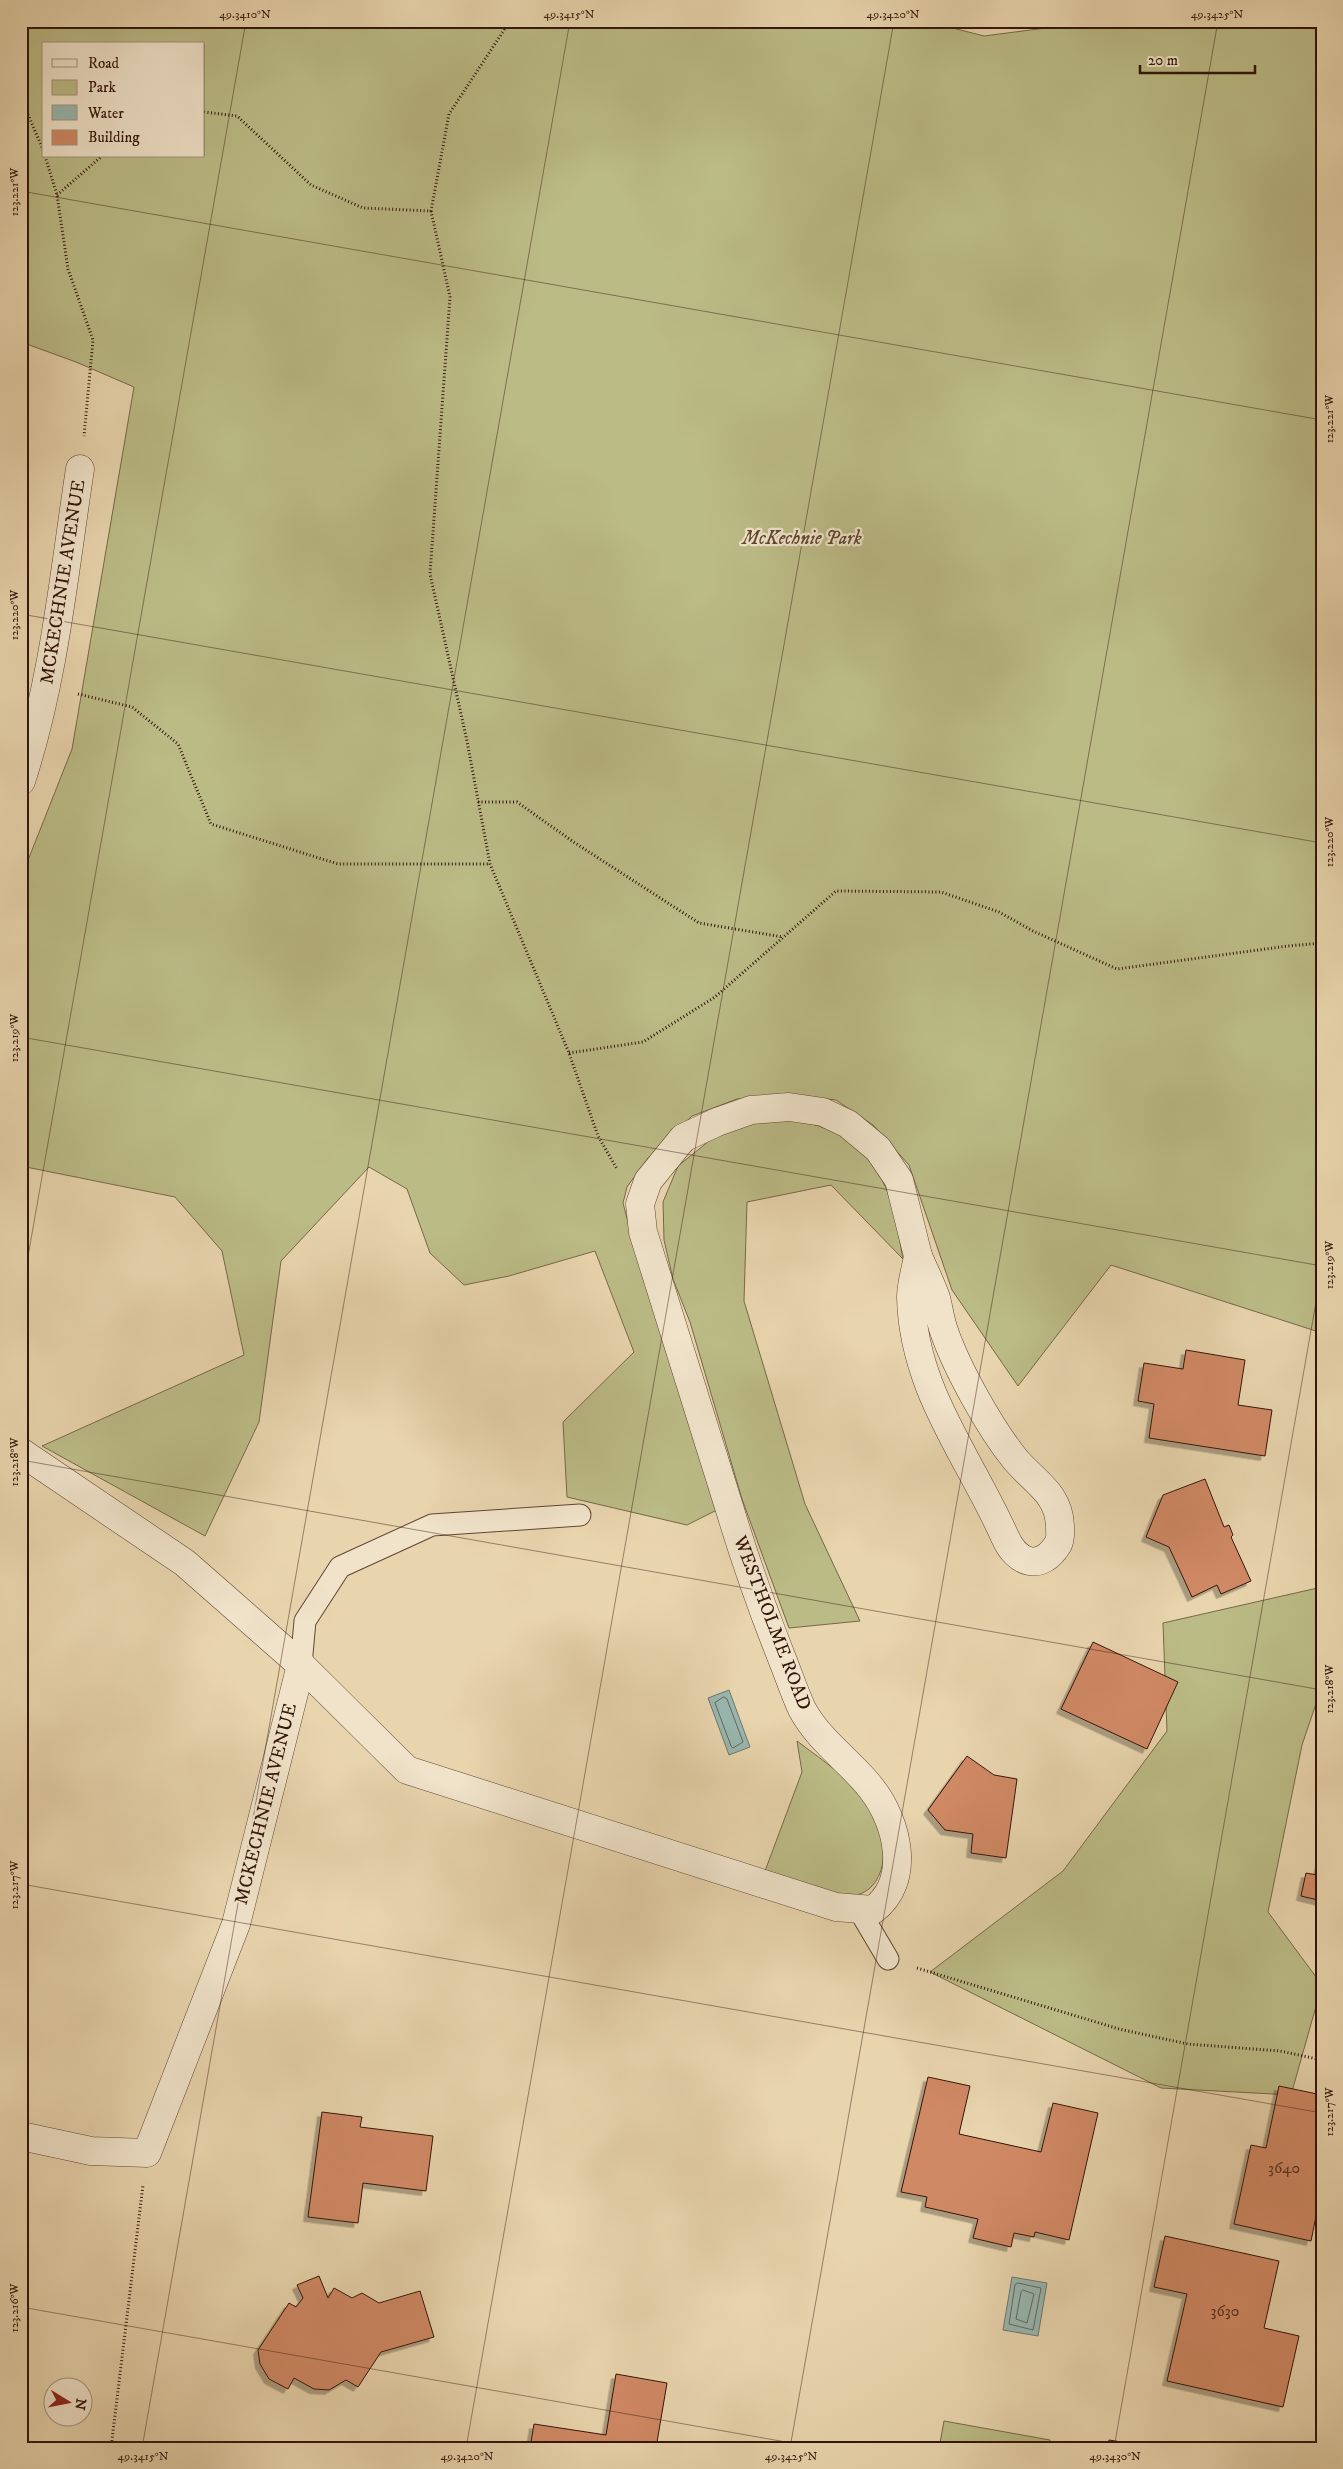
<svg xmlns="http://www.w3.org/2000/svg" width="1343" height="2469" viewBox="0 0 1343 2469" font-family="'IM FELL DW Pica',serif">
	<style>
		.green { fill: #bbbb86; stroke: #776848; fill-rule: evenodd }
		.water { fill: #98b7b0; stroke: #70766e }
		.lines { fill: none; stroke-linecap: round; stroke-linejoin: round }
		.shore { stroke: #66665d; stroke-width: 1 }
		.building { fill: #d08965; stroke: #33150a; filter: url(#shadow) }
		.service-casing { stroke: #604533; stroke-width: 23 }
		.minor-casing { stroke: #604533; stroke-width: 29 }
		.path { stroke: #33150a; stroke-width: 3; stroke-dasharray: 1 2.5; stroke-linecap: butt }
		.service { stroke: #f0e3ca; stroke-width: 21 }
		.minor { stroke: #f0e3ca; stroke-width: 28 }
		.ticks { fill: none; stroke: #33150a; stroke-width: 1; stroke-opacity: 0.45 }
		.labels { text-anchor: middle; dominant-baseline: central; stroke-width: 4.5; stroke-linejoin: round; paint-order: stroke }
		.number-label { font-size: 16px; fill: #5a3221 }
		.park-label { font-size: 19px; font-style: italic; fill: #5c472f; stroke: #f0e3ca }
		.street-label { font-size: 19px; fill: #33150a; stroke: #f0e3ca }
		.neatline { fill: none; stroke: #33150a; stroke-width: 2 }
		.ticks-label { font-size: 12px; text-anchor: middle; fill: #33150a }
	</style>
	<defs>
		<filter id="shadow"><feDropShadow dx="-4.5" dy="4.5" stdDeviation="0" flood-color="#0004"/></filter>
	</defs>
	<rect width="100%" height="100%" fill="#e8d4ad"/>
	<filter id="stains"><feTurbulence type="fractalNoise" baseFrequency=".004" numOctaves="4"/><feColorMatrix values="0 0 0 0 .2 0 0 0 0 .09 0 0 0 0 .02 0 0 0 .5 -.17"/></filter>
	<radialGradient id="worn" r=".72"><stop offset=".6" stop-color="#630" stop-opacity="0"/><stop offset="1" stop-color="#630" stop-opacity=".3"/></radialGradient>
	<g class="green">
		<path d="M21,21H925L984,36L1100,21H1322V1333L1111,1265L1018,1386L952,1290L909,1165L873,1125L836,1100L782,1094L737,1099L692,1116L648,1158L627,1187L623,1203L635,1249L717,1510L687,1525L567,1497L563,1422L634,1352L595,1251L509,1276L464,1285L430,1253L407,1189L369,1167L281,1261L259,1422L205,1536L42,1446L244,1355L222,1251L175,1197L21,1166V878L72,749L134,387L76,362L21,342ZM44,44H204V156H44Z"/>
		<path d="M792,1118C806,1123 823,1126 836,1133C888,1163 893,1204 903,1259L831,1185L747,1202L744,1301L805,1504L860,1621L789,1628L742,1499L690,1322L673,1279L664,1240L663,1202L678,1166L719,1133L763,1120Z"/>
		<polygon points="1322,1587 1322,1686 1302,1745 1268,1912 1322,1985 1291,2095 1161,2088 930,1972 1063,1871 1167,1731 1163,1623"/>
		<path d="M797,1741C818,1757 848,1777 863,1798C880,1824 894,1861 872,1886C867,1892 857,1896 849,1896C820,1896 792,1880 765,1871L802,1772Z"/>
		<polygon points="944,2421 1050,2440 1049,2448 939,2448"/>
	</g>
	<g class="water">
		<polygon points="729,1690 750,1747 729,1755 708,1698"/>
		<polygon points="1012,2277 1047,2283 1038,2336 1003,2330"/>
	</g>
	<g class="lines">
		<g class="shore">
			<polygon points="724,1697 727,1699 743,1742 733,1748 731,1746 715,1703"/>
			<polygon points="1018,2283 1041,2288 1033,2330 1009,2324 1015,2285"/>
			<polygon points="1023,2290 1034,2294 1027,2323 1016,2319 1021,2292"/>
		</g>
	</g>
	<g class="building">
		<polygon points="1186,1350 1245,1360 1238,1405 1272,1410 1265,1456 1149,1438 1154,1404 1138,1401 1144,1363 1183,1369"/>
		<polygon points="1205,1479 1224,1527 1229,1525 1233,1535 1231,1537 1251,1581 1221,1594 1217,1585 1192,1597 1169,1547 1146,1537 1163,1495"/>
		<polygon points="1093,1642 1178,1682 1147,1749 1061,1709"/>
		<polygon points="967,1756 994,1775 1017,1779 1006,1858 971,1853 973,1834 945,1830 928,1810"/>
		<polygon points="1322,1854 1322,1901 1301,1896 1306,1873 1317,1875"/>
		<polygon points="928,2077 970,2086 959,2134 1041,2152 1053,2103 1098,2113 1069,2240 1035,2232 1034,2237 1014,2233 1011,2247 973,2238 978,2219 925,2207 927,2197 901,2192"/>
		<polygon points="1279,2086 1322,2095 1322,2187 1311,2241 1234,2224 1251,2145 1266,2148"/>
		<polygon points="322,2112 362,2117 360,2127 433,2136 426,2191 363,2183 358,2223 308,2217"/>
		<polygon points="1165,2236 1279,2261 1264,2328 1299,2336 1283,2407 1167,2381 1187,2294 1154,2287"/>
		<polygon points="319,2276 328,2298 334,2288 352,2298 362,2293 379,2303 420,2291 434,2337 381,2352 358,2387 346,2380 329,2390 314,2389 294,2378 288,2389 269,2379 260,2364 258,2350 289,2303 296,2307 303,2298 297,2285"/>
		<polygon points="616,2374 667,2383 656,2448 530,2448 534,2424 606,2435"/>
		<polygon points="1109,2440 1158,2448 1108,2448"/>
	</g>
	<g class="lines">
		<g class="service-casing">
			<g id="service">
				<polyline points="301,1665 305,1621 340,1567 432,1525 580,1515"/>
				<polyline points="859,1910 888,1959"/>
			</g>
		</g>
		<g class="minor-casing">
			<g id="minor">
				<path d="M21,781C54,681 64,573 80,469"/>
				<path d="M918,1256C924,1270 931,1284 936,1298C939,1309 940,1320 944,1331C957,1369 990,1428 1015,1459C1034,1482 1059,1493 1060,1526C1060,1532 1061,1539 1058,1544C1041,1572 1017,1564 1005,1537C969,1456 913,1390 911,1297C911,1284 916,1269 918,1256Z"/>
				<polyline points="21,1452 185,1563 301,1665 236,1924 147,2153 91,2151 21,2136"/>
				<path d="M301,1665L407,1770L836,1907L873,1910C912,1881 898,1822 871,1788C850,1761 819,1741 802,1709C794,1692 788,1673 781,1656C762,1608 745,1560 730,1510C701,1418 672,1325 643,1232L640,1204L648,1181L683,1138L717,1122L751,1110L789,1107L823,1112L848,1124L878,1149L899,1180L918,1256"/>
			</g>
		</g>
		<g class="path">
			<polyline points="21,98 44,152"/>
			<polyline points="204,112 237,116 311,185 363,208 431,211 449,114 510,21"/>
			<polyline points="45,156 57,195 68,269 93,340 84,436"/>
			<polyline points="57,195 102,156"/>
			<polyline points="431,211 450,297 430,574 467,741 490,864 569,1053 598,1136 617,1169"/>
			<polyline points="78,694 132,707 178,744 211,824 338,864 490,864"/>
			<polyline points="478,802 517,802 575,843 699,923 783,937"/>
			<polyline points="569,1053 643,1042 715,997 836,891 941,892 999,912 1033,931 1117,969 1288,946 1322,943"/>
			<polyline points="917,1968 1119,2029 1188,2044 1280,2051 1322,2060"/>
			<polyline points="111,2448 143,2185"/>
		</g>
		<use href="#service" class="service"/>
		<use href="#minor" class="minor"/>
	</g>
	<path class="ticks" d="M21,191L1322,420M21,614L1322,843M21,1037L1322,1266M21,1296L246,21M21,1460L1322,1690M21,1884L1322,2113M21,2307L820,2448M142,2448L570,21M466,2448L894,21M790,2448L1218,21M1114,2448L1322,1268"/>
	<g class="labels">
		<g class="number-label">
			<text x="1284" y="2168">3640</text>
			<text x="1225" y="2311">3630</text>
		</g>
		<g class="park-label">
			<text x="802" y="538">McKechnie Park</text>
		</g>
		<g class="street-label">
			<text transform="translate(63 582) rotate(-81)">MCKECHNIE AVENUE</text>
			<text transform="translate(772 1623) rotate(69)">WESTHOLME ROAD</text>
			<text transform="translate(266 1804) rotate(-76)">MCKECHNIE AVENUE</text>
		</g>
	</g>
	<rect width="1343" height="2469" fill="none" stroke="#e8d4ad" stroke-width="55"/>
	<rect x="42" y="42" width="162" height="115" fill="#f0e3ca" stroke="#a4917d"/>
	<rect x="52" y="59" width="25" height="8" fill="#f0e3ca" stroke="#a4917d"/>
	<text x="88" y="68" font-size="15" fill="#33150a">Road</text>
	<rect x="52" y="80" width="25" height="15" fill="#bbbb86" stroke="#a4917d"/>
	<text x="88" y="92" font-size="15" fill="#33150a">Park</text>
	<rect x="52" y="105" width="25" height="15" fill="#98b7b0" stroke="#a4917d"/>
	<text x="88" y="118" font-size="15" fill="#33150a">Water</text>
	<rect x="52" y="130" width="25" height="15" fill="#d08965" stroke="#a4917d"/>
	<text x="88" y="142" font-size="15" fill="#33150a">Building</text>
	<g transform="translate(68 2402) rotate(100)"><circle r="24" fill="#f0e3ca" stroke="#a4917d"/>
	<path d="M0-4L9 19L0 12L-9 19Z" fill="#8f2418"/>
	<text y="-8" font-size="14" font-weight="bold" text-anchor="middle" fill="#33150a">N</text>
	</g>
	<path d="M1140 65v8h115v-8" fill="none" stroke="#33150a" stroke-width="2.5"/>
	<text x="1148" y="65" font-size="15" fill="#33150a" stroke="#f0e3ca" stroke-width="4" paint-order="stroke">20 m</text>
	<rect x="28" y="28" width="1288" height="2414" class="neatline"/>
	<g class="ticks-label">
		<text x="245" y="18">49.3410°N</text>
		<text x="569" y="18">49.3415°N</text>
		<text x="893" y="18">49.3420°N</text>
		<text x="1217" y="18">49.3425°N</text>
		<text transform="translate(14 192) rotate(-90)" y="4">123.221°W</text>
		<text transform="translate(1329 419) rotate(-90)" y="4">123.221°W</text>
		<text transform="translate(14 615) rotate(-90)" y="4">123.220°W</text>
		<text transform="translate(1329 842) rotate(-90)" y="4">123.220°W</text>
		<text transform="translate(14 1038) rotate(-90)" y="4">123.219°W</text>
		<text transform="translate(1329 1265) rotate(-90)" y="4">123.219°W</text>
		<text transform="translate(14 1462) rotate(-90)" y="4">123.218°W</text>
		<text transform="translate(1329 1689) rotate(-90)" y="4">123.218°W</text>
		<text transform="translate(14 1885) rotate(-90)" y="4">123.217°W</text>
		<text transform="translate(1329 2112) rotate(-90)" y="4">123.217°W</text>
		<text transform="translate(14 2308) rotate(-90)" y="4">123.216°W</text>
		<text x="143" y="2460">49.3415°N</text>
		<text x="467" y="2460">49.3420°N</text>
		<text x="791" y="2460">49.3425°N</text>
		<text x="1115" y="2460">49.3430°N</text>
	</g>
	<rect width="100%" height="100%" filter="url(#stains)"/>
	<rect width="100%" height="100%" fill="url(#worn)"/>
</svg>
